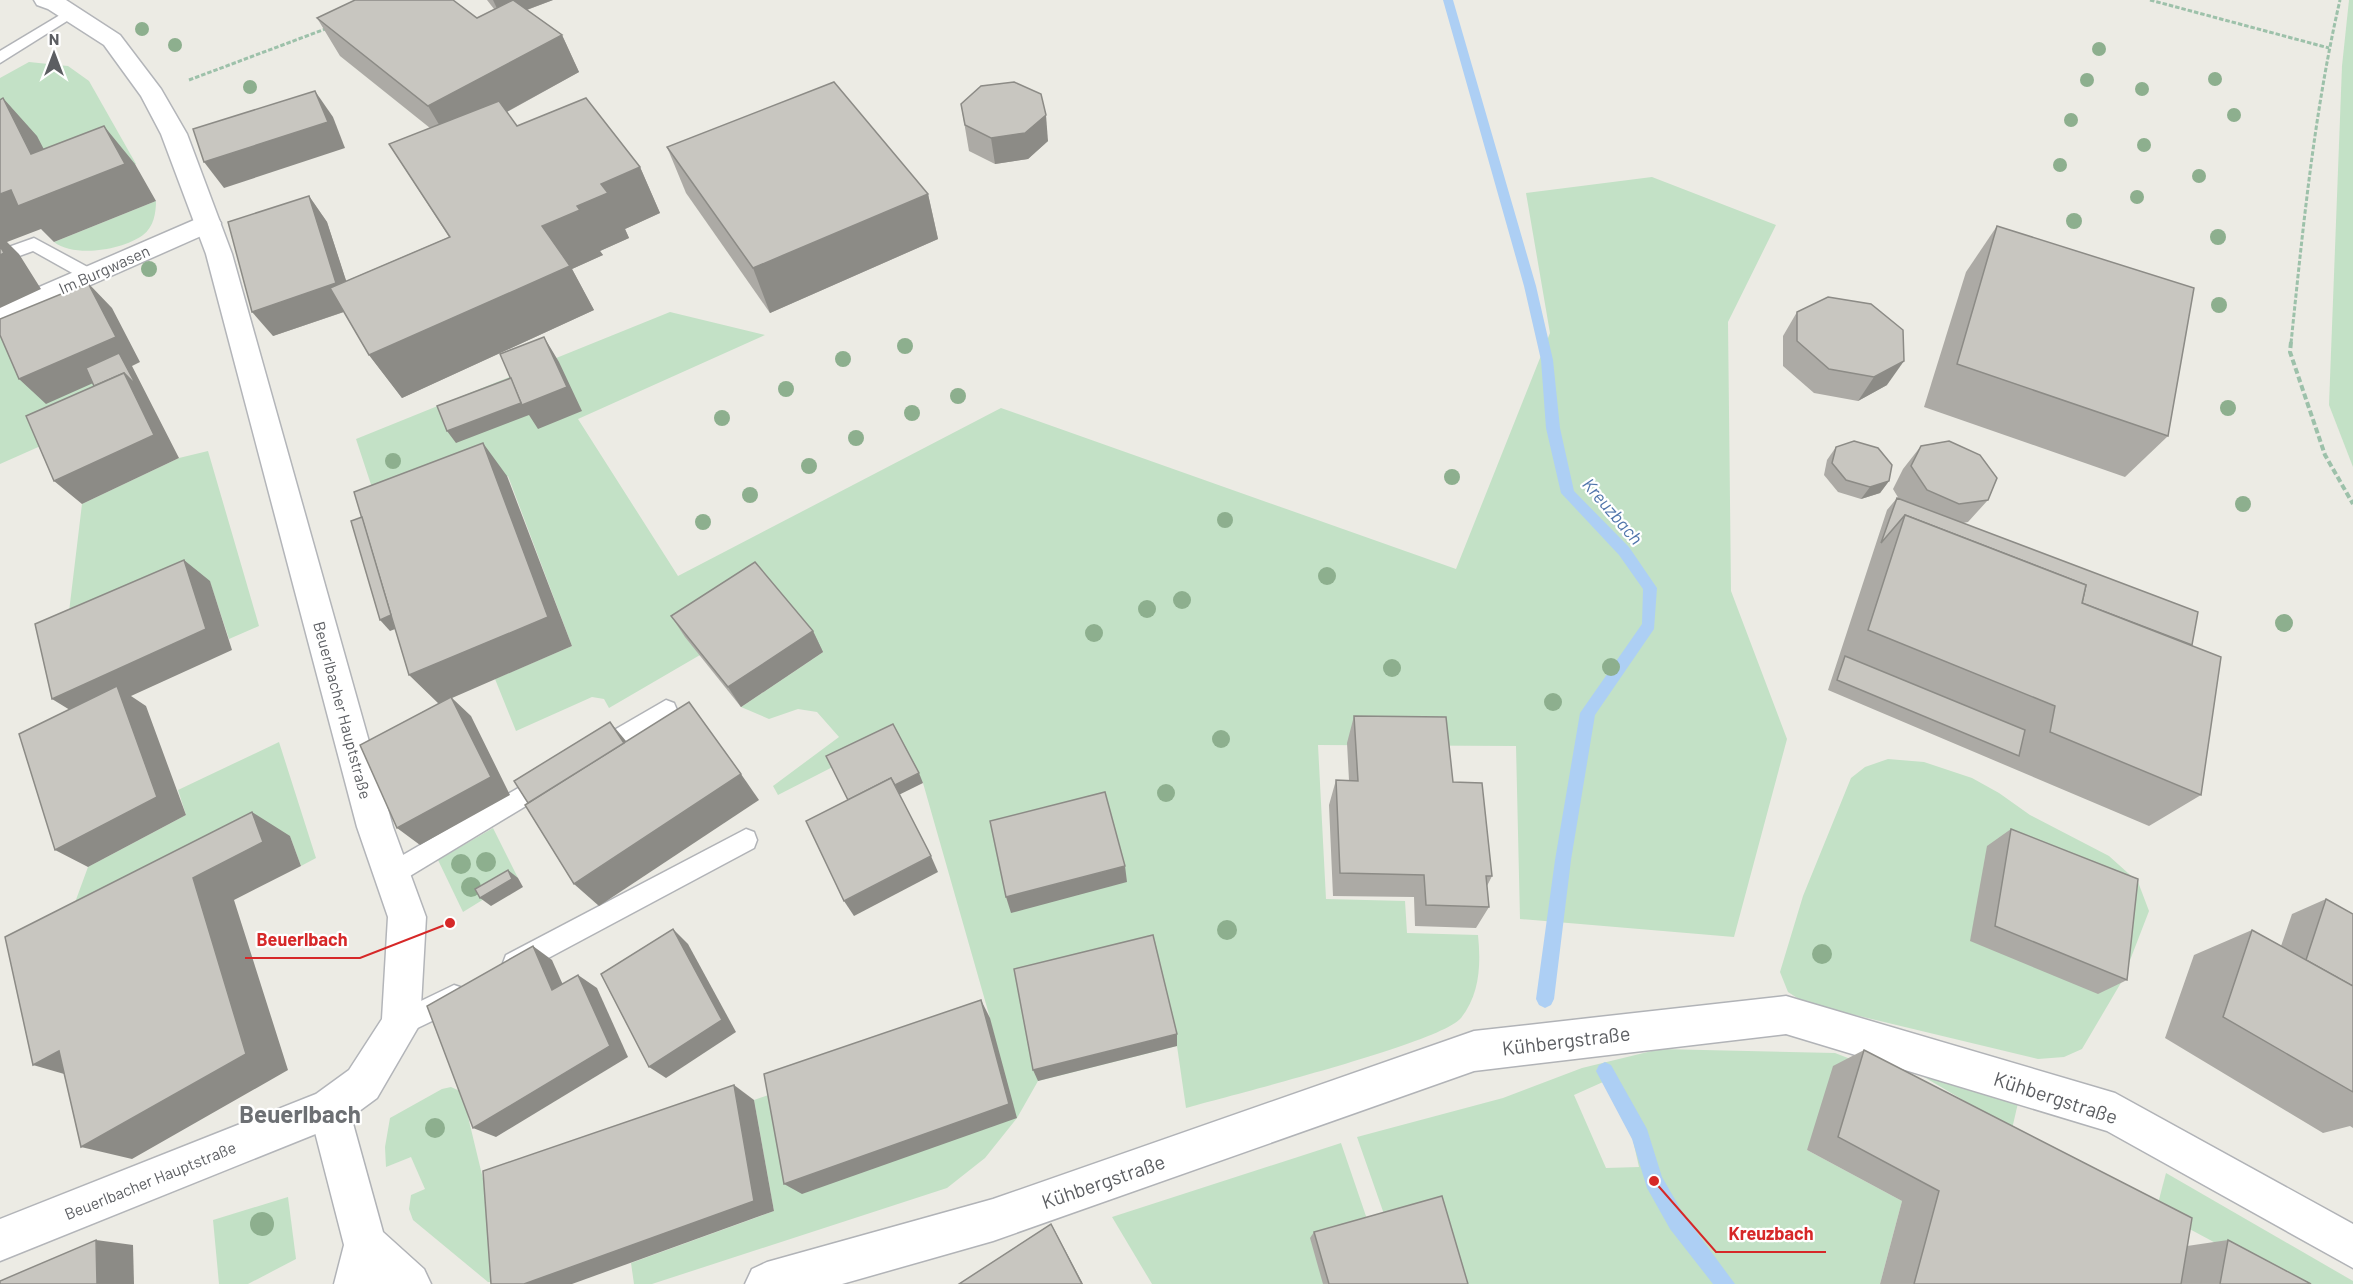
<svg xmlns="http://www.w3.org/2000/svg" width="2353" height="1284" viewBox="0 0 2353 1284" font-family="Barlow,sans-serif">
	<style>
		.green { fill: #c3e1c6; fill-rule: evenodd }
		.lines { fill: none; stroke-linecap: round; stroke-linejoin: round }
		.stream { fill: #adcff4; fill-rule: evenodd }
		.lane-casing { stroke: #b1b3b7; stroke-width: 3 }
		.street-casing { stroke: #b1b3b7; stroke-width: 3 }
		.secondary-casing { stroke: #b3b5b9; stroke-width: 3 }
		.path-far1 { stroke: #9dc1aa; stroke-width: 3; stroke-dasharray: 4.5 2; stroke-linecap: butt }
		.path { stroke: #9dc1aa; stroke-width: 4; stroke-dasharray: 6 3; stroke-linecap: butt }
		.lane { fill: #fff; fill-rule: evenodd }
		.street { fill: #fff; fill-rule: evenodd }
		.secondary { fill: #fff; fill-rule: evenodd }
		.tree { fill: #8daf8e }
		.wall { fill: #acaaa5 }
		.shaded-wall { fill: #8c8b86 }
		.building { fill: #c8c6c0; stroke: #8c8b86; stroke-width: 1.5 }
		.labels { text-anchor: middle; dominant-baseline: central; stroke-width: 4.5; stroke-linejoin: round; paint-order: stroke }
		.street-label { font-size: 16px; fill: #5c5e62; stroke: #fff }
		.water-label { font-size: 18px; font-style: italic; fill: #5075ab; stroke: #fff }
		.near-street-label { font-size: 20px; fill: #5c5e62; stroke: #fff }
		.near-quarter-label { font-size: 24px; font-weight: bold; fill: #6d7074; stroke: #fff }
		.leader { fill: none; stroke: #d62828; stroke-width: 2 }
		.callout-dot { fill: #d62828; stroke: #fff; stroke-width: 2 }
		.callout-label { font-size: 18px; text-anchor: middle; font-weight: bold; fill: #d62828; stroke: #fff; stroke-width: 4.5; stroke-linejoin: round; paint-order: stroke }
	</style>
	<rect width="100%" height="100%" fill="#ecebe4"/>
	<g class="green">
		<polygon points="2349,0 2353,0 2353,467 2329,405 2342,66"/>
		<polygon points="29,62 68,66 89,81 136,164 65,191 0,120 0,78"/>
		<path d="M1652,177L1776,225L1728,322L1731,591L1787,739L1734,937L1520,919L1516,746L1318,745L1326,899L1405,901L1407,933L1478,935C1481,964 1480,994 1461,1018C1441,1043 1231,1095 1186,1108L1177,1046L1038,1081L1017,1118L985,1158L947,1188L652,1284H634L631,1263L774,1211L754,1100L990,1018L923,783L897,734L778,795L773,786L839,737L817,712L798,709L769,719L741,707L823,652L700,655L609,708L604,699L592,697L516,731L495,679L572,646L508,476L384,524L356,439L670,312L765,335L578,419L678,576L1001,408L1456,569L1550,333L1526,193Z"/>
		<path d="M156,201C156,212 154,227 143,235C123,250 75,258 54,242Z"/>
		<polygon points="11,330 99,380 115,413 0,464 0,336"/>
		<polygon points="208,451 259,626 229,639 210,582 65,645 82,504 179,458"/>
		<polygon points="279,742 316,858 301,866 290,836 55,957 88,867 186,815 178,790"/>
		<polygon points="1888,759 1924,762 1972,778 1999,793 2030,815 2109,856 2138,882 2149,911 2122,981 2082,1049 2064,1057 2038,1059 1805,1003 1788,992 1780,972 1803,896 1851,778 1865,767"/>
		<polygon points="493,828 518,878 463,912 438,860"/>
		<path d="M1660,1049L1835,1053L1866,1065L1807,1150L1902,1201L1880,1284H1457L1385,1217L1357,1137L1503,1098L1582,1068ZM1603,1082L1632,1136L1639,1167L1606,1168L1574,1095Z"/>
		<polygon points="1919,1074 2018,1103 2012,1129"/>
		<polygon points="451,1087 462,1092 506,1274 501,1282 488,1282 413,1220 409,1209 411,1195 425,1189 411,1157 386,1167 385,1147 390,1118 442,1089"/>
		<polygon points="1341,1143 1368,1222 1323,1284 1152,1284 1112,1217"/>
		<polygon points="2166,1173 2353,1281 2353,1284 2292,1284 2156,1211"/>
		<polygon points="288,1197 296,1259 248,1284 219,1284 213,1220"/>
	</g>
	<g class="lines">
		<g class="stream">
			<polygon points="1443,0 1453,0 1536,286 1553,360 1560,428 1574,491 1629,547 1657,588 1654,629 1595,715 1571,860 1554,999 1551,1005 1545,1008 1539,1005 1536,999 1555,860 1580,713 1642,624 1643,589 1619,555 1561,493 1546,428 1541,360 1524,286"/>
			<polygon points="1605,1062 1611,1065 1647,1129 1662,1177 1684,1215 1735,1284 1713,1284 1670,1229 1647,1188 1632,1139 1596,1071 1599,1065"/>
		</g>
		<g class="lane-casing">
			<g id="lane">
				<polygon points="70,9 77,13 75,16 0,63 0,51"/>
				<polygon points="34,238 95,271 98,275 95,279 83,279 33,251 0,263 0,250"/>
				<polygon points="666,700 674,703 677,710 674,717 606,758 598,761 590,758 587,751 590,744"/>
				<polygon points="546,772 554,775 557,782 554,789 400,882 392,885 384,882 380,874 384,866"/>
				<polygon points="746,829 754,832 757,840 754,848 524,971 515,975 506,971 503,963 506,955"/>
				<polygon points="454,985 463,988 466,997 463,1006 401,1036 392,1033 389,1024 392,1015"/>
			</g>
		</g>
		<g class="street-casing">
			<g id="street">
				<polygon points="208,214 217,217 221,223 217,229 0,325 0,304"/>
				<polygon points="1786,996 2115,1093 2353,1224 2353,1268 2107,1131 1786,1034 1474,1071 993,1241 842,1284 745,1284 752,1269 767,1262 993,1199 1474,1031"/>
				<polygon points="329,1089 343,1095 349,1109 383,1232 424,1269 431,1284 334,1284 344,1245 309,1109 315,1095"/>
			</g>
		</g>
		<g class="secondary-casing">
			<polygon id="secondary" points="34,0 66,0 120,35 161,89 187,134 232,254 393,827 426,917 420,1024 377,1098 343,1123 0,1261 0,1219 316,1094 349,1070 382,1019 388,917 357,827 206,254 161,134 141,96 104,45 48,9 37,5"/>
		</g>
		<g class="path-far1">
			<polyline points="2150,0 2329,48"/>
			<polyline points="189,80 328,28"/>
			<path d="M2291,343C2303,228 2314,112 2340,0"/>
		</g>
		<polyline class="path" points="2291,342 2290,352 2325,455 2353,504"/>
		<use href="#lane" class="lane"/>
		<use href="#street" class="street"/>
		<use href="#secondary" class="secondary"/>
	</g>
	<g class="tree">
		<circle cx="142" cy="29" r="7"/>
		<circle cx="175" cy="45" r="7"/>
		<circle cx="2099" cy="49" r="7"/>
		<circle cx="2215" cy="79" r="7"/>
		<circle cx="2087" cy="80" r="7"/>
		<circle cx="250" cy="87" r="7"/>
		<circle cx="2142" cy="89" r="7"/>
		<circle cx="2234" cy="115" r="7"/>
		<circle cx="2071" cy="120" r="7"/>
		<circle cx="2144" cy="145" r="7"/>
		<circle cx="2060" cy="165" r="7"/>
		<circle cx="2199" cy="176" r="7"/>
		<circle cx="2137" cy="197" r="7"/>
		<circle cx="2074" cy="221" r="8"/>
		<circle cx="2218" cy="237" r="8"/>
		<circle cx="149" cy="269" r="8"/>
		<circle cx="2219" cy="305" r="8"/>
		<circle cx="905" cy="346" r="8"/>
		<circle cx="843" cy="359" r="8"/>
		<circle cx="786" cy="389" r="8"/>
		<circle cx="958" cy="396" r="8"/>
		<circle cx="2228" cy="408" r="8"/>
		<circle cx="912" cy="413" r="8"/>
		<circle cx="722" cy="418" r="8"/>
		<circle cx="856" cy="438" r="8"/>
		<circle cx="393" cy="461" r="8"/>
		<circle cx="809" cy="466" r="8"/>
		<circle cx="1452" cy="477" r="8"/>
		<circle cx="750" cy="495" r="8"/>
		<circle cx="2243" cy="504" r="8"/>
		<circle cx="1225" cy="520" r="8"/>
		<circle cx="703" cy="522" r="8"/>
		<circle cx="1327" cy="576" r="9"/>
		<circle cx="1182" cy="600" r="9"/>
		<circle cx="1147" cy="609" r="9"/>
		<circle cx="2284" cy="623" r="9"/>
		<circle cx="1094" cy="633" r="9"/>
		<circle cx="1611" cy="667" r="9"/>
		<circle cx="1392" cy="668" r="9"/>
		<circle cx="1553" cy="702" r="9"/>
		<circle cx="1221" cy="739" r="9"/>
		<circle cx="1166" cy="793" r="9"/>
		<circle cx="486" cy="862" r="10"/>
		<circle cx="461" cy="864" r="10"/>
		<circle cx="471" cy="887" r="10"/>
		<circle cx="1227" cy="930" r="10"/>
		<circle cx="1822" cy="954" r="10"/>
		<circle cx="435" cy="1128" r="10"/>
		<circle cx="262" cy="1224" r="12"/>
	</g>
	<g class="wall">
		<polygon points="487,0 553,0 527,10 562,35 579,72 507,112 517,126 640,167 660,213 625,229 629,238 600,251 603,255 572,269 594,310 402,398 369,355 344,312 273,336 309,196 327,222 346,281 449,237 389,144 430,128 340,56 317,18 477,18 494,9"/>
		<polygon points="961,104 1048,141 1028,159 995,164 969,151"/>
		<polygon points="667,147 928,194 938,239 770,313 686,193"/>
		<polygon points="1997,226 2168,436 2125,477 1924,407 1966,272"/>
		<polygon points="1797,312 1887,385 1858,401 1814,393 1783,366 1783,336"/>
		<polygon points="1921,446 1988,500 1968,522 1963,523 2192,645 2201,795 2149,826 1828,690 1887,510 1897,498 1899,499 1893,489 1903,469"/>
		<polygon points="1836,447 1889,481 1880,493 1861,499 1838,492 1824,475 1827,460"/>
		<polygon points="671,616 813,631 823,652 741,707 685,637"/>
		<polygon points="1354,716 1453,782 1492,876 1487,886 1489,907 1476,928 1415,926 1414,897 1333,896 1329,805 1336,780 1349,780 1347,743"/>
		<polygon points="2011,829 2127,980 2098,994 1970,941 1987,846"/>
		<polygon points="2326,899 2353,914 2353,1128 2350,1126 2323,1133 2165,1038 2194,955 2252,930 2281,946 2292,914"/>
		<polygon points="1864,1050 2187,1246 2228,1240 2311,1284 1880,1284 1902,1201 1807,1150 1833,1066"/>
		<polygon points="1314,1232 1468,1284 1323,1284 1310,1238"/>
	</g>
	<g class="shaded-wall">
		<polygon points="493,0 553,0 502,19"/>
		<polygon points="562,35 579,72 450,143 428,106"/>
		<polygon points="315,91 333,117 345,148 224,188 204,162"/>
		<polygon points="3,98 37,136 64,188 104,126 135,164 156,201 54,242 41,229 7,242 19,254 41,289 0,308 0,194 11,190 31,154"/>
		<polygon points="1046,115 1048,141 1028,159 995,164 991,138"/>
		<polygon points="640,167 660,213 625,229 629,238 600,251 603,255 572,269 594,310 402,398 369,355 542,226 577,206 601,184"/>
		<polygon points="928,194 938,239 770,313 753,268"/>
		<polygon points="309,196 327,222 355,308 273,336 252,312"/>
		<polygon points="88,283 112,308 140,362 132,366 179,458 82,504 54,481 127,368 46,404 19,379"/>
		<polygon points="544,337 559,362 582,411 538,429 529,415 456,443 447,431 523,402"/>
		<polygon points="1904,361 1887,385 1858,401 1874,377"/>
		<polygon points="483,443 507,476 572,646 452,698 471,716 510,795 420,845 397,828 439,704 409,675"/>
		<polygon points="1889,481 1880,493 1861,499 1870,487"/>
		<polygon points="384,524 413,622 390,631 380,620"/>
		<polygon points="184,560 210,581 232,650 131,696 146,706 186,815 88,867 55,850 83,718 52,699"/>
		<polygon points="813,631 823,652 741,707 728,687"/>
		<polygon points="610,722 626,741 645,770 552,830"/>
		<polygon points="919,773 923,783 856,816 851,807"/>
		<polygon points="741,774 759,800 599,906 574,884"/>
		<polygon points="252,812 290,836 301,866 234,900 288,1070 132,1159 81,1147 193,878"/>
		<polygon points="931,856 938,872 854,916 844,901"/>
		<polygon points="1125,866 1127,882 1011,913 1006,897"/>
		<polygon points="508,870 518,878 523,887 491,906 480,898"/>
		<polygon points="673,929 688,944 736,1032 666,1078 649,1067"/>
		<polygon points="533,946 552,960 571,1003 552,990"/>
		<polygon points="578,975 597,988 628,1057 496,1137 473,1128"/>
		<polygon points="981,1000 990,1018 1017,1118 802,1194 784,1184"/>
		<polygon points="1177,1034 1177,1046 1038,1081 1033,1070"/>
		<polygon points="59,1051 85,1080 33,1065"/>
		<polygon points="734,1085 754,1100 774,1211 572,1284 524,1284"/>
		<polygon points="1051,1224 1055,1231 1083,1284 1082,1284"/>
		<polygon points="96,1240 133,1245 134,1284 97,1284"/>
	</g>
	<g class="building">
		<polygon points="355,0 453,0 477,18 513,0 562,35 428,106 317,18"/>
		<polygon points="834,82 928,194 753,268 667,147"/>
		<polygon points="1014,82 1041,94 1046,115 1025,133 991,138 965,125 961,104 981,86"/>
		<polygon points="315,91 328,122 204,162 193,129"/>
		<polygon points="3,98 31,154 104,126 125,164 18,206 11,190 0,194 0,100"/>
		<polygon points="586,98 640,167 601,184 608,193 577,206 580,210 542,226 570,266 369,355 330,288 450,237 389,144 499,101 517,126"/>
		<polygon points="309,196 336,283 252,312 228,222"/>
		<polygon points="1997,226 2194,288 2168,436 1957,364"/>
		<polygon points="0,246 4,253 0,255"/>
		<polygon points="88,283 116,337 19,379 0,335 0,319"/>
		<polygon points="1828,297 1871,304 1903,330 1904,361 1874,377 1829,369 1797,341 1797,312"/>
		<polygon points="544,337 567,387 522,405 500,354"/>
		<polygon points="119,353 136,385 124,373 94,386 86,368"/>
		<polygon points="124,373 154,435 54,481 26,416"/>
		<polygon points="511,378 521,403 447,431 437,406"/>
		<polygon points="1854,441 1878,448 1892,465 1889,481 1870,487 1846,480 1832,463 1836,447"/>
		<polygon points="1949,441 1980,455 1997,478 1988,500 1959,504 1927,490 1911,466 1921,446"/>
		<polygon points="483,443 548,617 409,675 354,492"/>
		<polygon points="1897,498 2198,612 2192,645 2082,603 2086,585 1905,515 1881,543"/>
		<polygon points="1905,515 2086,585 2082,603 2221,657 2201,795 2050,732 2055,706 1868,630"/>
		<polygon points="362,517 391,615 380,620 351,521"/>
		<polygon points="184,560 206,629 52,699 35,624"/>
		<polygon points="755,562 813,631 728,687 671,616"/>
		<polygon points="1845,656 2025,730 2019,756 1837,680"/>
		<polygon points="117,686 157,797 55,850 19,734"/>
		<polygon points="451,697 491,777 397,828 360,745"/>
		<polygon points="689,702 741,774 574,884 525,805"/>
		<polygon points="1354,716 1446,717 1453,782 1482,783 1492,876 1486,876 1489,907 1426,905 1424,875 1340,873 1336,780 1358,781"/>
		<polygon points="610,722 624,743 528,803 514,781"/>
		<polygon points="893,724 919,773 895,785 891,778 848,800 826,756"/>
		<polygon points="891,778 931,856 844,901 806,821"/>
		<polygon points="1105,792 1125,866 1006,897 990,821"/>
		<polygon points="252,812 263,842 193,878 246,1054 81,1147 59,1051 33,1065 5,937"/>
		<polygon points="2011,829 2138,879 2127,980 1995,926"/>
		<polygon points="508,870 512,879 480,898 475,889"/>
		<polygon points="2326,899 2353,914 2353,986 2306,960"/>
		<polygon points="673,929 722,1020 649,1067 601,974"/>
		<polygon points="2252,930 2353,986 2353,1092 2223,1017"/>
		<polygon points="1153,935 1177,1034 1033,1070 1014,969"/>
		<polygon points="533,946 552,990 578,975 610,1046 473,1128 427,1006"/>
		<polygon points="981,1000 1009,1104 784,1184 764,1074"/>
		<polygon points="1864,1050 2192,1218 2181,1284 1914,1284 1939,1191 1838,1137"/>
		<polygon points="734,1085 754,1201 524,1284 491,1284 483,1171"/>
		<polygon points="1442,1196 1468,1284 1329,1284 1314,1232"/>
		<polygon points="1051,1224 1082,1284 959,1284"/>
		<polygon points="96,1240 97,1284 0,1284 0,1281"/>
		<polygon points="2228,1240 2311,1284 2220,1284"/>
	</g>
	<g class="labels">
		<g class="street-label">
			<text transform="translate(104 269) rotate(-24)">Im Burgwasen</text>
			<text transform="translate(343 710) rotate(75)">Beuerlbacher Hauptstraße</text>
			<text transform="translate(150 1180) rotate(-22)">Beuerlbacher Hauptstraße</text>
		</g>
		<g class="water-label">
			<text transform="translate(1613 511) rotate(49)">Kreuzbach</text>
		</g>
		<g class="near-street-label">
			<text transform="translate(1566 1040) rotate(-7)">Kühbergstraße</text>
			<text transform="translate(2056 1097) rotate(18)">Kühbergstraße</text>
			<text transform="translate(1103 1181) rotate(-19)">Kühbergstraße</text>
		</g>
		<g class="near-quarter-label">
			<text x="300" y="1113">Beuerlbach</text>
		</g>
	</g>
	<path class="leader" d="M450 923L360 958H245M1654 1181L1716 1252H1826"/>
	<g class="callout-dot">
		<circle cx="450" cy="923" r="6"/>
		<circle cx="1654" cy="1181" r="6"/>
	</g>
	<g class="callout-label">
		<text x="302" y="946">Beuerlbach</text>
		<text x="1771" y="1240">Kreuzbach</text>
	</g>
	<g transform="translate(54 54)" stroke="#ffffff" stroke-width="4.5" paint-order="stroke">
	<path d="M0-4.5L10 22L0 15L-10 22Z" fill="#5c5e62"/>
	<text y="-9" font-size="16" font-weight="bold" text-anchor="middle" fill="#5c5e62">N</text>
	</g>
</svg>
